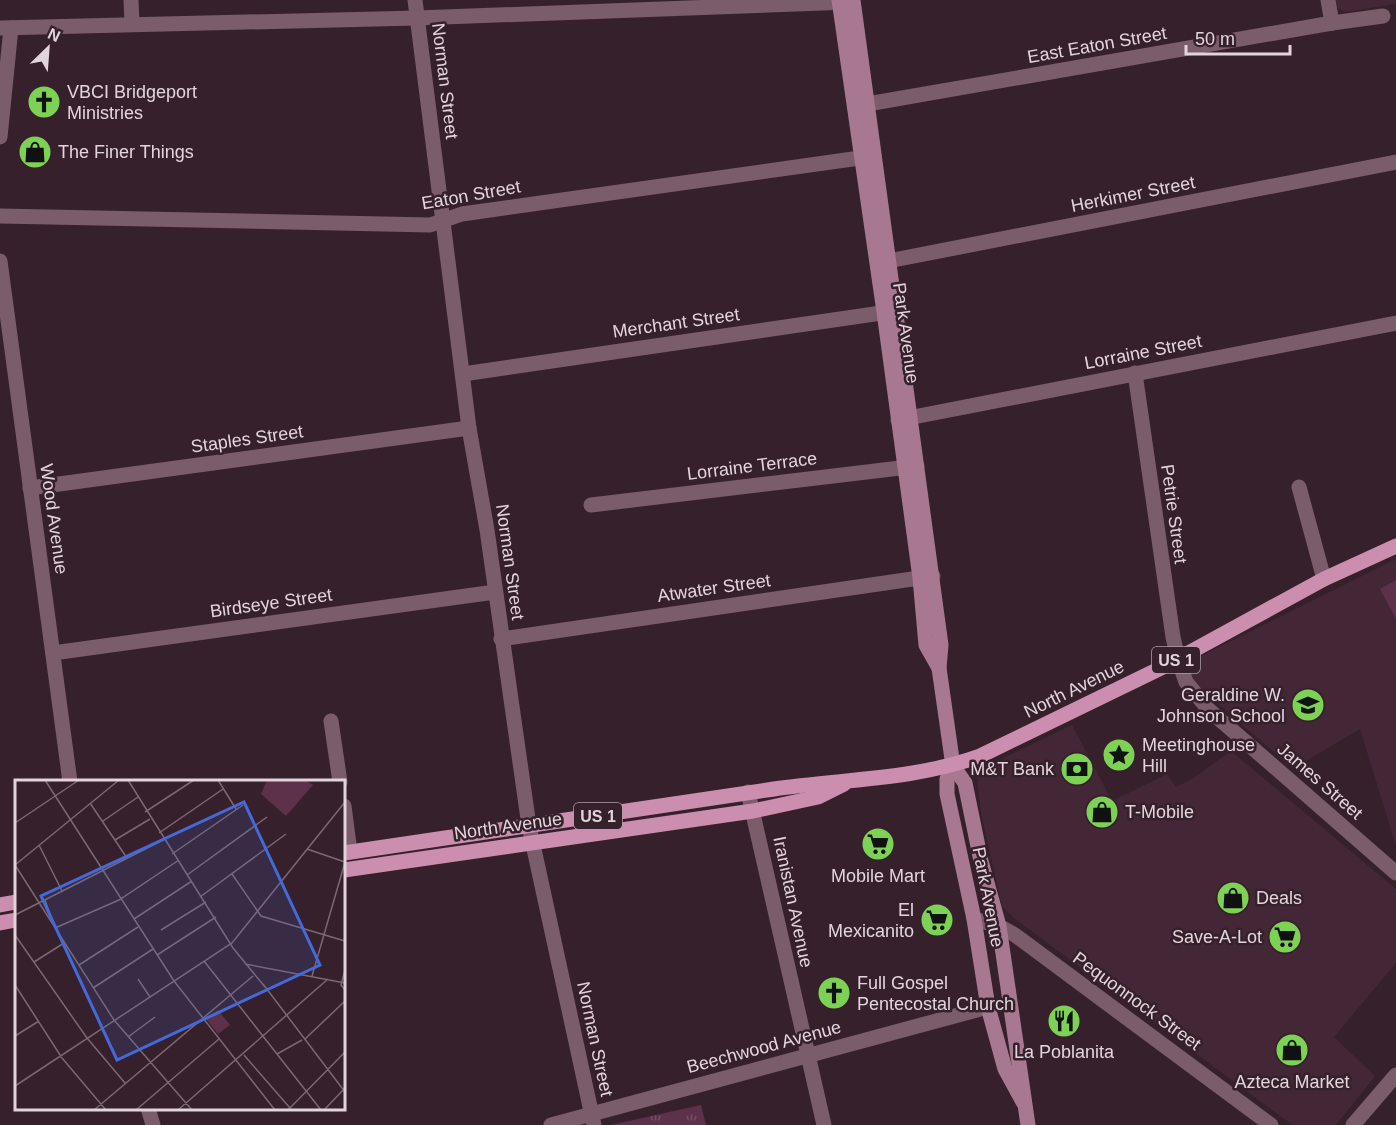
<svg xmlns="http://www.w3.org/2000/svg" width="1396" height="1125" viewBox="0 0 1396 1125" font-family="Arial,sans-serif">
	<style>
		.built { fill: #432736 }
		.grass { fill: url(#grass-tufts) }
		.pitch { fill: #5d3149 }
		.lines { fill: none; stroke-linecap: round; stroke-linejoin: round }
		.minor { stroke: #7a5c6b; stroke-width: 15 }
		.tertiary { stroke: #7a5c6b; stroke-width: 15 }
		.secondary { stroke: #a87891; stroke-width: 15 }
		.primary { stroke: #cc8eae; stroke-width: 15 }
		.labels { text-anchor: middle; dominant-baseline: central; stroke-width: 5; stroke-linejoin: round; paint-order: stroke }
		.shield { fill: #36202c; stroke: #af9ea6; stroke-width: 1.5 }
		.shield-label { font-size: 16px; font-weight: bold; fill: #e3d4db }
		.street-label { font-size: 18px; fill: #e3d4db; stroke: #36202c }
		.poi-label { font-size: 18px; fill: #e3d4db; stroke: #36202c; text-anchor: start }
		.inset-road { fill: none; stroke: #7b6872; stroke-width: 1.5 }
		.view { fill: #4569d9; fill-opacity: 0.15; stroke: #4569d9; stroke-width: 3 }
		.inset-edge { fill: none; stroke: #e3d4db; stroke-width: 3 }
	</style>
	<defs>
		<pattern id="grass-tufts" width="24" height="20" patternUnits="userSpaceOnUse" patternTransform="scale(1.5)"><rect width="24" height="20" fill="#5d3149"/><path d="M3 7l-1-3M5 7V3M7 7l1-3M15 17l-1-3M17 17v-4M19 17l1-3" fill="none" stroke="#744e63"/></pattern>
	</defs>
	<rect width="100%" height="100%" fill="#36202c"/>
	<g class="built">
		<polygon points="1335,0 1396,0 1396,4 1345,12 1338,8"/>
		<polygon points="1396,559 1396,846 1360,729 1299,765 1291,767 1193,682 1189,672 1193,662 1199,657"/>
		<polygon points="1072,725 1112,801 1167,774 1176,787 1192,779 1231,751 1396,889 1396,963 1334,1037 1375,1076 1336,1125 1292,1125 1014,918 1002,906 981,813 977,776 991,764"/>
	</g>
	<polygon class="grass" points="701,1105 706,1125 611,1125"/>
	<polygon class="pitch" points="1396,580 1396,619 1380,589"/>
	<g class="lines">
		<g class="minor">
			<polyline points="131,0 132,24"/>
			<polyline points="415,0 469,428 487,530 529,826 594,1125"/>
			<polyline points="1328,0 1332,23"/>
			<polyline points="0,28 417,18 850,2"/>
			<polyline points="856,106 1332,23 1383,16"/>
			<polyline points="0,137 11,28"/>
			<polyline points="0,216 430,225 462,214 874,156"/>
			<polyline points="878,263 1396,162"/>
			<polyline points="1135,373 1173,637 1178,659 1186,682 1209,710 1396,873"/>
			<polyline points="463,374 895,311"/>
			<polyline points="898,420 1396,323"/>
			<polyline points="1299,487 1324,579"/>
			<polyline points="30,488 469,428"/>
			<polyline points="591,505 917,466"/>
			<polyline points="501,639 933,576"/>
			<polyline points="53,653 495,592"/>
			<polyline points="331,721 340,782"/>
			<polyline points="748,792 824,1125"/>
			<polyline points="344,806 350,852"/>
			<polyline points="551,1125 988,1007"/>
			<polyline points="1353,1125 1396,1075"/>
		</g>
		<g class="tertiary">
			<polyline points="0,261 70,782"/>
			<polyline points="974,919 999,926 1015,935 1271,1125"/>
			<polyline points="148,1108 153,1125"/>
		</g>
		<g class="secondary">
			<polyline points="839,0 884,312 920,578 926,645 939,668"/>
			<polyline points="853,0 941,645 939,668 953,766 947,779 947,794 974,919 988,1007 1005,1069 1023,1102"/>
			<polyline points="953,766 965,783 981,861 999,926 1028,1125"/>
		</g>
		<g class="primary">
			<path d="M344,853C487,832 631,810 774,789C843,779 914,780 980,756L1161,668L1324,579L1396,546"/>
			<polyline points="344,870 753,811 818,797 844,784"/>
			<polyline points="0,905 16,902"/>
			<polyline points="0,923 16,920"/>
		</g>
	</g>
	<defs>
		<g id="church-disc" transform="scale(1.725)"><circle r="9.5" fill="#7dd154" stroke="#36202c"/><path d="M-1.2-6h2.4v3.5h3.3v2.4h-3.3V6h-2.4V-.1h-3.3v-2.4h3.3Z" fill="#111"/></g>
		<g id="shop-disc" transform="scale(1.725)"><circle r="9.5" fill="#7dd154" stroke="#36202c"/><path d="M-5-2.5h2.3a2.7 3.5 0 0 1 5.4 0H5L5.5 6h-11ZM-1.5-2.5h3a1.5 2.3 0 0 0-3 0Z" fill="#111"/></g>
		<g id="school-disc" transform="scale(1.725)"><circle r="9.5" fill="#7dd154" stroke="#36202c"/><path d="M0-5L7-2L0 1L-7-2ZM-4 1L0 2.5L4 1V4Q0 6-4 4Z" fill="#111"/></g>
		<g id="sight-disc" transform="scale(1.725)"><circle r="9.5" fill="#7dd154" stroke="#36202c"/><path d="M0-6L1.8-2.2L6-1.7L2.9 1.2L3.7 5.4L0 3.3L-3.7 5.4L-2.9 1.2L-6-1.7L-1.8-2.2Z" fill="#111"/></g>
		<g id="bank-disc" transform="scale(1.725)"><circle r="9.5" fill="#7dd154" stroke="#36202c"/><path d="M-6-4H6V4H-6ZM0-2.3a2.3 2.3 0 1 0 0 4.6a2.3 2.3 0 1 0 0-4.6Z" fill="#111"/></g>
		<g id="supermarket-disc" transform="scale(1.725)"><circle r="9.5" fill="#7dd154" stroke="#36202c"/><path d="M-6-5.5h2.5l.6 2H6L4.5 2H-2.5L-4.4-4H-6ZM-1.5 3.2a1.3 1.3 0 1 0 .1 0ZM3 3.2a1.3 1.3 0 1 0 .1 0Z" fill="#111"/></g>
		<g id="restaurant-disc" transform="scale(1.725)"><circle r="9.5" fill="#7dd154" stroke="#36202c"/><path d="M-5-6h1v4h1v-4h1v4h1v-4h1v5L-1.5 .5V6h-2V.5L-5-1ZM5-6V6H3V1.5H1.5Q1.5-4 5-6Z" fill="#111"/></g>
	</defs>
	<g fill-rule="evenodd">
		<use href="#church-disc" x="44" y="102"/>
		<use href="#shop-disc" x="35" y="152"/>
		<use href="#school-disc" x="1308" y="705"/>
		<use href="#sight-disc" x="1119" y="755"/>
		<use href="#bank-disc" x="1077" y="769"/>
		<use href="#shop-disc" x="1102" y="812"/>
		<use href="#supermarket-disc" x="878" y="844"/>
		<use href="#shop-disc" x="1233" y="898"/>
		<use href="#supermarket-disc" x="937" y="920"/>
		<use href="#supermarket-disc" x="1285" y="937"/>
		<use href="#church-disc" x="834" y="993"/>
		<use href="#restaurant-disc" x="1064" y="1021"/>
		<use href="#shop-disc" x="1292" y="1050"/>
	</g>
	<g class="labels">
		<g class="shield">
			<rect x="1152" y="647" width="48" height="26" rx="4.5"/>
			<rect x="574" y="803" width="48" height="26" rx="4.5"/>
		</g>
		<g class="shield-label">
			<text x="1176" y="660">US 1</text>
			<text x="598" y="816">US 1</text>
		</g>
		<g class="street-label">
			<text transform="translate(1097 45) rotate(-10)">East Eaton Street</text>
			<text transform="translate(445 81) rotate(83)">Norman Street</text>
			<text transform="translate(1133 194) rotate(-11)">Herkimer Street</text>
			<text transform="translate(471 195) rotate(-10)">Eaton Street</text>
			<text transform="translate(676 323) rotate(-8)">Merchant Street</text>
			<text transform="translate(906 333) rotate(82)">Park Avenue</text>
			<text transform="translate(1143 352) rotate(-11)">Lorraine Street</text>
			<text transform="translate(247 439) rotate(-8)">Staples Street</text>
			<text transform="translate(752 466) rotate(-7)">Lorraine Terrace</text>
			<text transform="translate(1174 514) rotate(82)">Petrie Street</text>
			<text transform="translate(54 519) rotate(82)">Wood Avenue</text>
			<text transform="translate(510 562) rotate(82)">Norman Street</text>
			<text transform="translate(714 588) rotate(-8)">Atwater Street</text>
			<text transform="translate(271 603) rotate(-8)">Birdseye Street</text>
			<text transform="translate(1074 689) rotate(-26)">North Avenue</text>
			<text transform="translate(1320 781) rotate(41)">James Street</text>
			<text transform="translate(508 826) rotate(-8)">North Avenue</text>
			<text transform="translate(988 897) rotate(79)">Park Avenue</text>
			<text transform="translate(793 902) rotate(78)">Iranistan Avenue</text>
			<text transform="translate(1137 1001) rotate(36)">Pequonnock Street</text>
			<text transform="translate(595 1039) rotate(78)">Norman Street</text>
			<text transform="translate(764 1047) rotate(-15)">Beechwood Avenue</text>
		</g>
		<g class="poi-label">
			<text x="67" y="92">VBCI Bridgeport<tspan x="67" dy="21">Ministries</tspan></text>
			<text x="58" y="152">The Finer Things</text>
			<text x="1285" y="695" text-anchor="end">Geraldine W.<tspan x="1285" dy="21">Johnson School</tspan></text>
			<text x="1142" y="745">Meetinghouse<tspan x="1142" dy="21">Hill</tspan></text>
			<text x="1054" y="769" text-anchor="end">M&amp;T Bank</text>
			<text x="1125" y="812">T-Mobile</text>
			<text x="878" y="876" text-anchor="middle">Mobile Mart</text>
			<text x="1256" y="898">Deals</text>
			<text x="914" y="910" text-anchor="end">El<tspan x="914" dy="21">Mexicanito</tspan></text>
			<text x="1262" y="937" text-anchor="end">Save-A-Lot</text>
			<text x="857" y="983">Full Gospel<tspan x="857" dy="21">Pentecostal Church</tspan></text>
			<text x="1064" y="1052" text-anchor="middle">La Poblanita</text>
			<text x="1292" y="1082" text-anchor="middle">Azteca Market</text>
		</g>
	</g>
	<g transform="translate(15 780)">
		<rect width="330" height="330" fill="#36202c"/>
		<path d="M203,230L215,245L203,254L191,239Z" fill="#5d3149"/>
		<path d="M252,0H290L298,5L271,36L246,14Z" fill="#5d3149"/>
		<path class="inset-road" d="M30,0L159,201L260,330M113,0L218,168L250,207M203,0L221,29M75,23L112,78M130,32L179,0M88,41L123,17M0,43L64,0M144,53L208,9M100,60L135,39M24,65L47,111M292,69L330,82M157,74L228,25M0,85L99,240L177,330M0,85L104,0M217,94L246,136L330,161M172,95L252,37M185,117L271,54M30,120L37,140M0,135L150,59M119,139L177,101M40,148L104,120L164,80M146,150L191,122M0,155L72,258L110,303M142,175L201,137M189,181L306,330M19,182L49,163M230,184L330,203M64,185L123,147M330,190L326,205L330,210M297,196L330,82M123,199L135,217M248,204L330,312M0,205L47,278L91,330M78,208L138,169M0,256L24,241M113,257L140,237M290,259L330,221M262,274L287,260M229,275L275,328M0,306L217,163L330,22M79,330L238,196M121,330L204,259M163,330L313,199M273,330L330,272M309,330L330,308"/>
		<path class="view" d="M229,22L305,185L102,280L26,116Z"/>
		<rect width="330" height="330" class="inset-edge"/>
	</g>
	<g transform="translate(48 48) rotate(25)" stroke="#36202c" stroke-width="4.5" paint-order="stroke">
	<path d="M0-4.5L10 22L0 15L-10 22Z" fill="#e3d4db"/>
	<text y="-9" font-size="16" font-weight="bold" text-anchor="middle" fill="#e3d4db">N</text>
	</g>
	<path d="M1186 45v9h104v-9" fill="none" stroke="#e3d4db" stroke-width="3"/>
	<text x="1195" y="45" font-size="18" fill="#e3d4db" stroke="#36202c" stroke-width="4.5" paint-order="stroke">50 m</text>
</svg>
